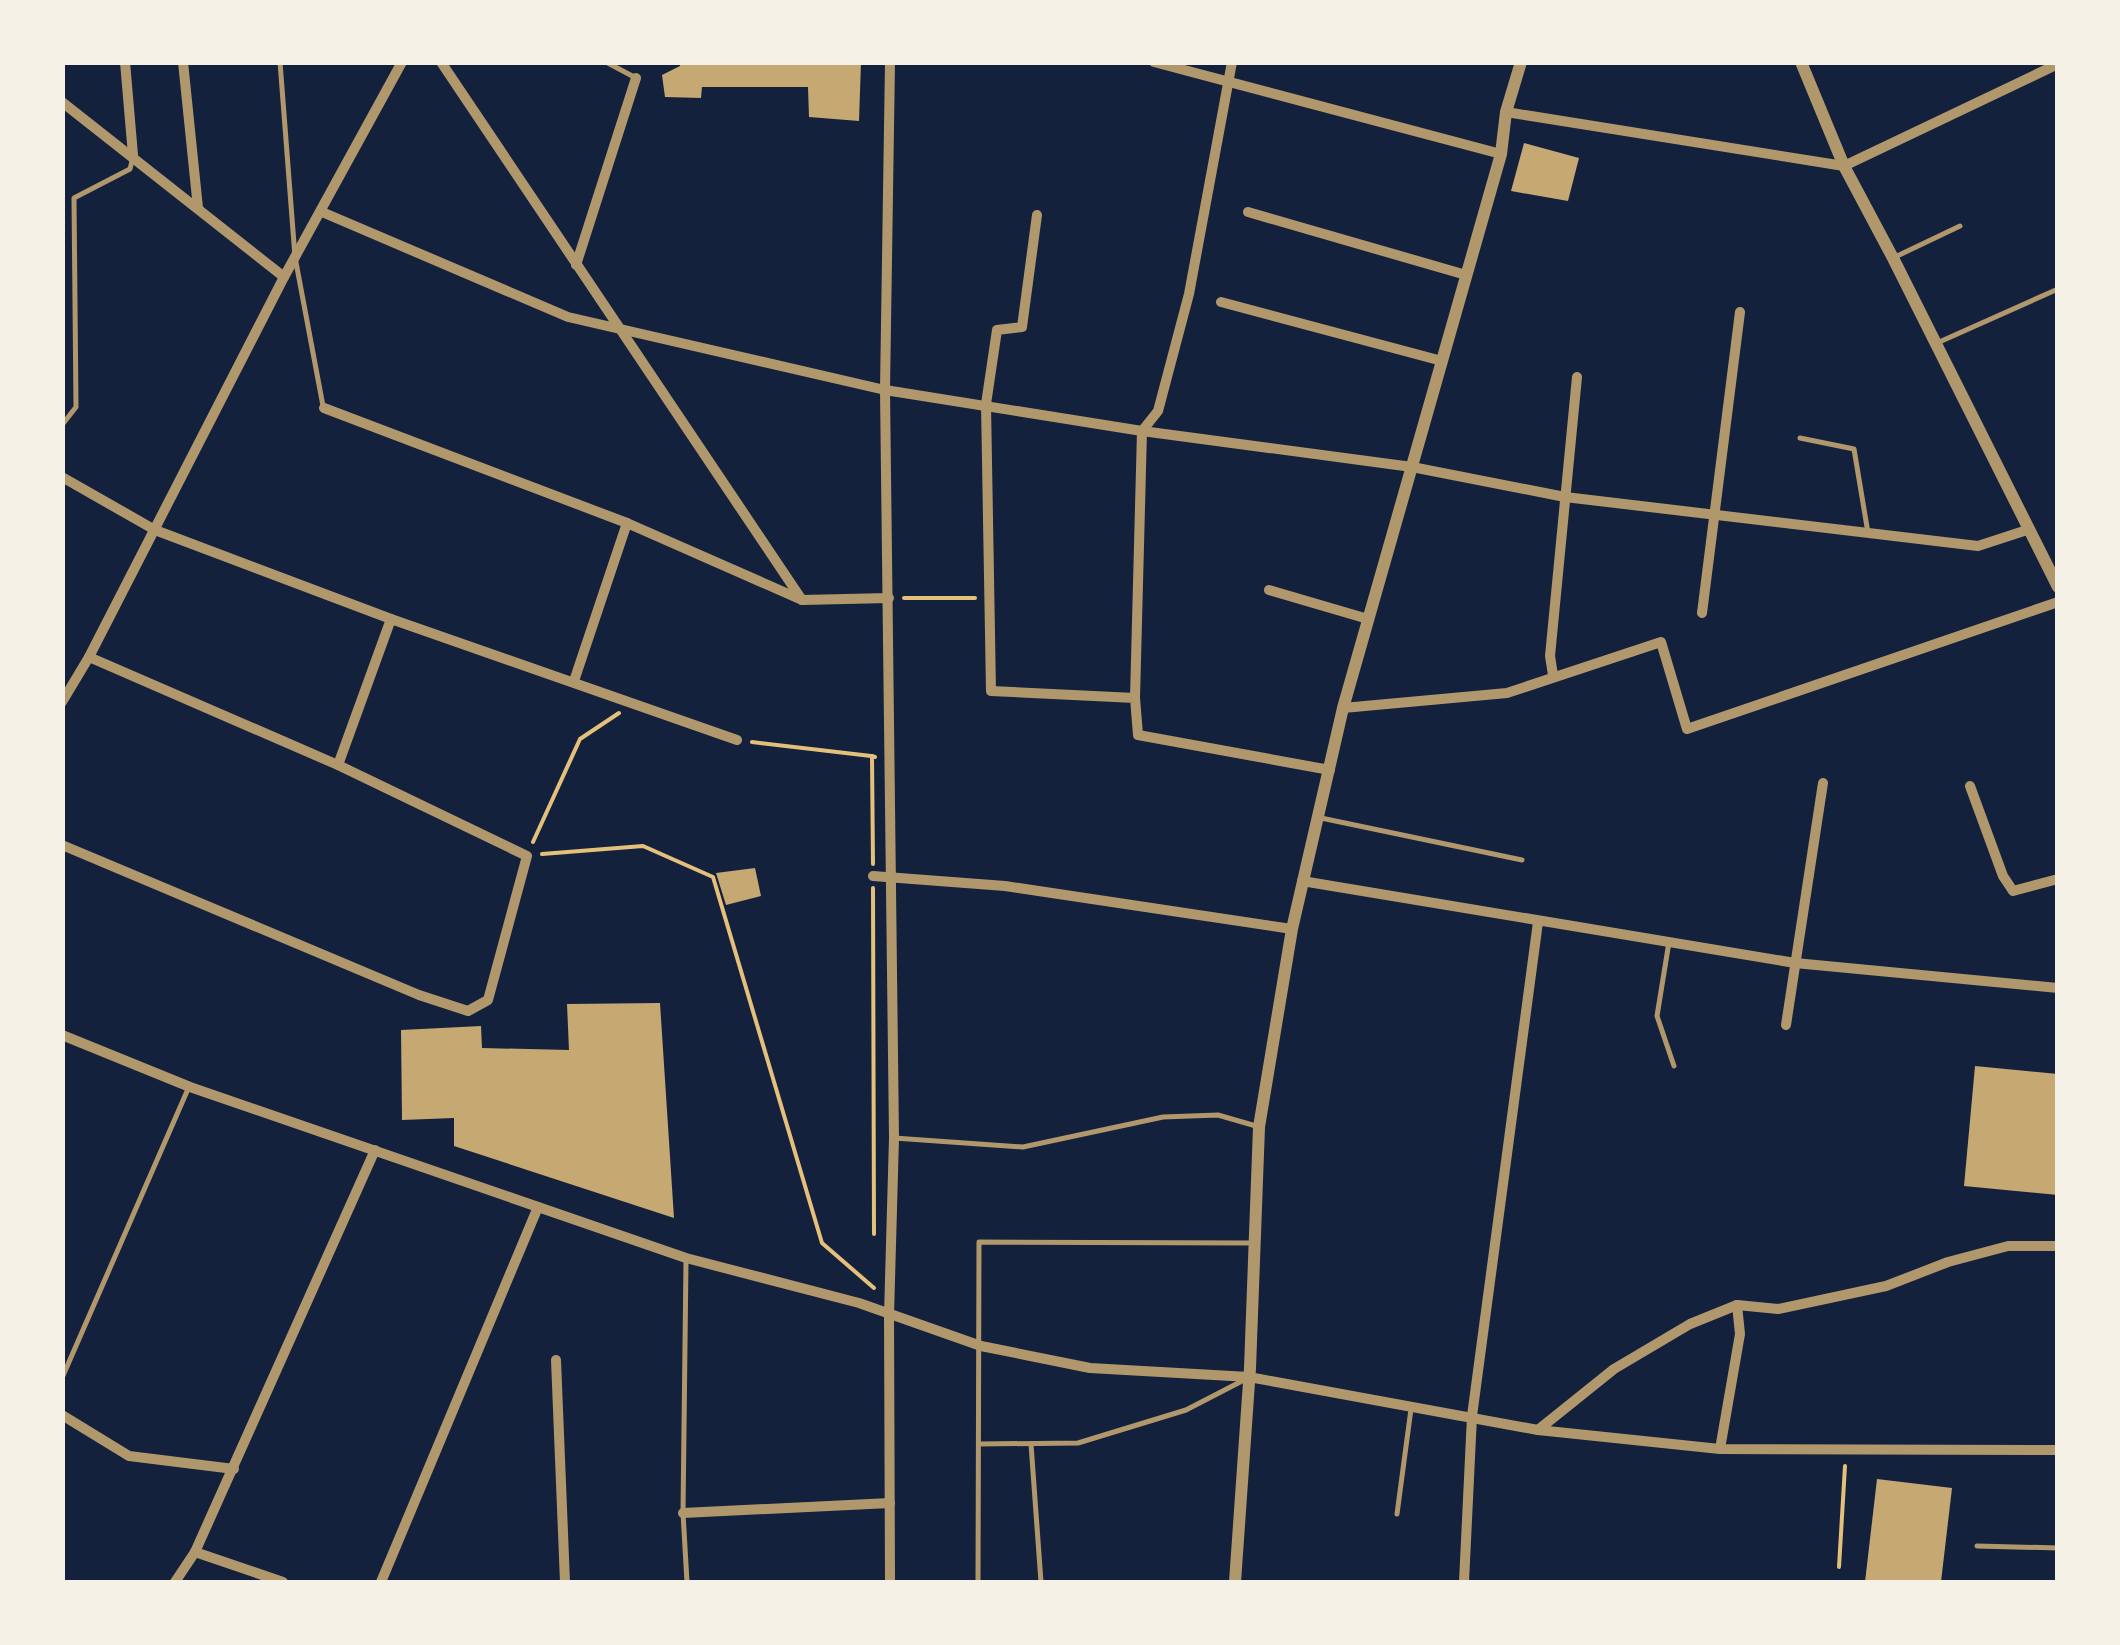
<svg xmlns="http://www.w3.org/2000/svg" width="2120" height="1645" viewBox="0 0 2120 1645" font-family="'IBM Plex Sans',sans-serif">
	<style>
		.building { fill: #c6a872 }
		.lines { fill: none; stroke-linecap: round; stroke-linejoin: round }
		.path { stroke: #e5c07b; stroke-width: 4 }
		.service { stroke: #b1986c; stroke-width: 5 }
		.minor { stroke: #b1986c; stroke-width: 10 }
		.tertiary { stroke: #b1986c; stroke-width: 12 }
	</style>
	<rect width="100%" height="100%" fill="#14213d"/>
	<g class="building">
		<polygon points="680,62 861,62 859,121 809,117 808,87 702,87 701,98 665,97 662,75 680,66"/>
		<polygon points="1524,143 1579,158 1568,201 1511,191"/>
		<polygon points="755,868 761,896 726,905 716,873"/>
		<polygon points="660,1003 674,1218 454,1146 454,1118 402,1120 401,1030 481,1026 482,1048 569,1050 567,1004"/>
		<polygon points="1975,1066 2058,1074 2058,1195 1964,1186"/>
		<polygon points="1877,1479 1952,1488 1941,1582 1865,1582"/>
	</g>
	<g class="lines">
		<g class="path">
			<polyline points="904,598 975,598"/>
			<polyline points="752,742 871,756"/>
			<polyline points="533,842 580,739 619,713"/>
			<polyline points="542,854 643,846 713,877 822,1243 874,1288"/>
			<polyline points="873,864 872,756 875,757"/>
			<polyline points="873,888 874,1234"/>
			<polyline points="1839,1567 1845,1466"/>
		</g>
		<g class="service">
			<polyline points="280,62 295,257 323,406"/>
			<polyline points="606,62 636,78"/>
			<polyline points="1895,257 1960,226"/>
			<polyline points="1937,343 2058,289"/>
			<polyline points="62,425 76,407 74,198 130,169 133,157"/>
			<polyline points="1800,438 1854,449 1868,533"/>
			<polyline points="1321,818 1522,860"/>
			<polyline points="1669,942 1657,1016 1674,1066"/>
			<polyline points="894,1138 1023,1147 1163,1117 1218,1115 1256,1126"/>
			<polyline points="686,1261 683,1513 687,1582"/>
			<polyline points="62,1378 188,1089"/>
			<polyline points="979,1444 1078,1443 1186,1410 1244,1380"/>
			<polyline points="1031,1444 1041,1582"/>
			<polyline points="1397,1514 1411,1409"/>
			<polyline points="1977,1546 2058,1548"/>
			<polyline points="978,1582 979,1242 1252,1243"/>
		</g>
		<g class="minor">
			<polyline points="125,62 133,155"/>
			<polyline points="183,62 198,208"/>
			<polyline points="441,62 802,600"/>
			<polyline points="1154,62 1501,154"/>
			<polyline points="62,102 284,277"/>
			<polyline points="1506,112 1844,166 2058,64"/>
			<polyline points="322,212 568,317 885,390 1142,431 1412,467 1565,497 1978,546 2027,530"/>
			<polyline points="1248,212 1466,275"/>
			<polyline points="1037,215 1022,327 997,330 986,404 991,691 1135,698 1138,735 1330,770"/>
			<polyline points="576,265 636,78"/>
			<polyline points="1221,302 1442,361"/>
			<polyline points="324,408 627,523 802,600 889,598"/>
			<polyline points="62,477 155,530 391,619 737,740"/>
			<polyline points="1269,590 1368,619"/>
			<polyline points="1702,613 1740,312"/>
			<polyline points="1553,675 1550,656 1577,377"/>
			<polyline points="574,681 627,523"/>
			<polyline points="1135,698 1142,431 1158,411 1189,294 1232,62"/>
			<polyline points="62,702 89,657 284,277 402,62"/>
			<polyline points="1343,708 1507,693 1661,642 1687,729 2058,602"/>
			<polyline points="338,765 391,619"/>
			<polyline points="1970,786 2003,876 2013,891 2058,879"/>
			<polyline points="62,845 419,995 468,1011 488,1000 527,856 338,765 89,657"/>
			<polyline points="873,876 1005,886 1292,929"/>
			<polyline points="1302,881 1795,963 2058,988"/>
			<polyline points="1786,1025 1823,783"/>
			<polyline points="62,1035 190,1087 686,1258 859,1303 981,1346 1090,1368 1249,1377 1538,1430 1720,1449 2058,1450"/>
			<polyline points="556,1360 565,1582"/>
			<polyline points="62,1415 129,1456 234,1469"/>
			<polyline points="1538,1430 1614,1369 1690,1324 1737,1305 1778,1309 1886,1286 1948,1262 2008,1246 2058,1246"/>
			<polyline points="1720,1449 1740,1334 1737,1305"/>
			<polyline points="683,1513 890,1503"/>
			<polyline points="175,1582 195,1552"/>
			<polyline points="283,1582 195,1552 375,1150"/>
			<polyline points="381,1582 538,1207"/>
			<polyline points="890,1582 889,1315 894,1138 885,390 890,62"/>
			<polyline points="1464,1582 1472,1416 1538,922"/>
		</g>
		<g class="tertiary">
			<polyline points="1801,62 1844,166 1893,258 2058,587"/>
			<polyline points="1235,1582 1250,1368 1259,1127 1292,929 1343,708 1501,154 1506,112 1521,62"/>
		</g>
	</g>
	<rect width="2120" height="1645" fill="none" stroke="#f6f1e7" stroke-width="130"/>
</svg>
